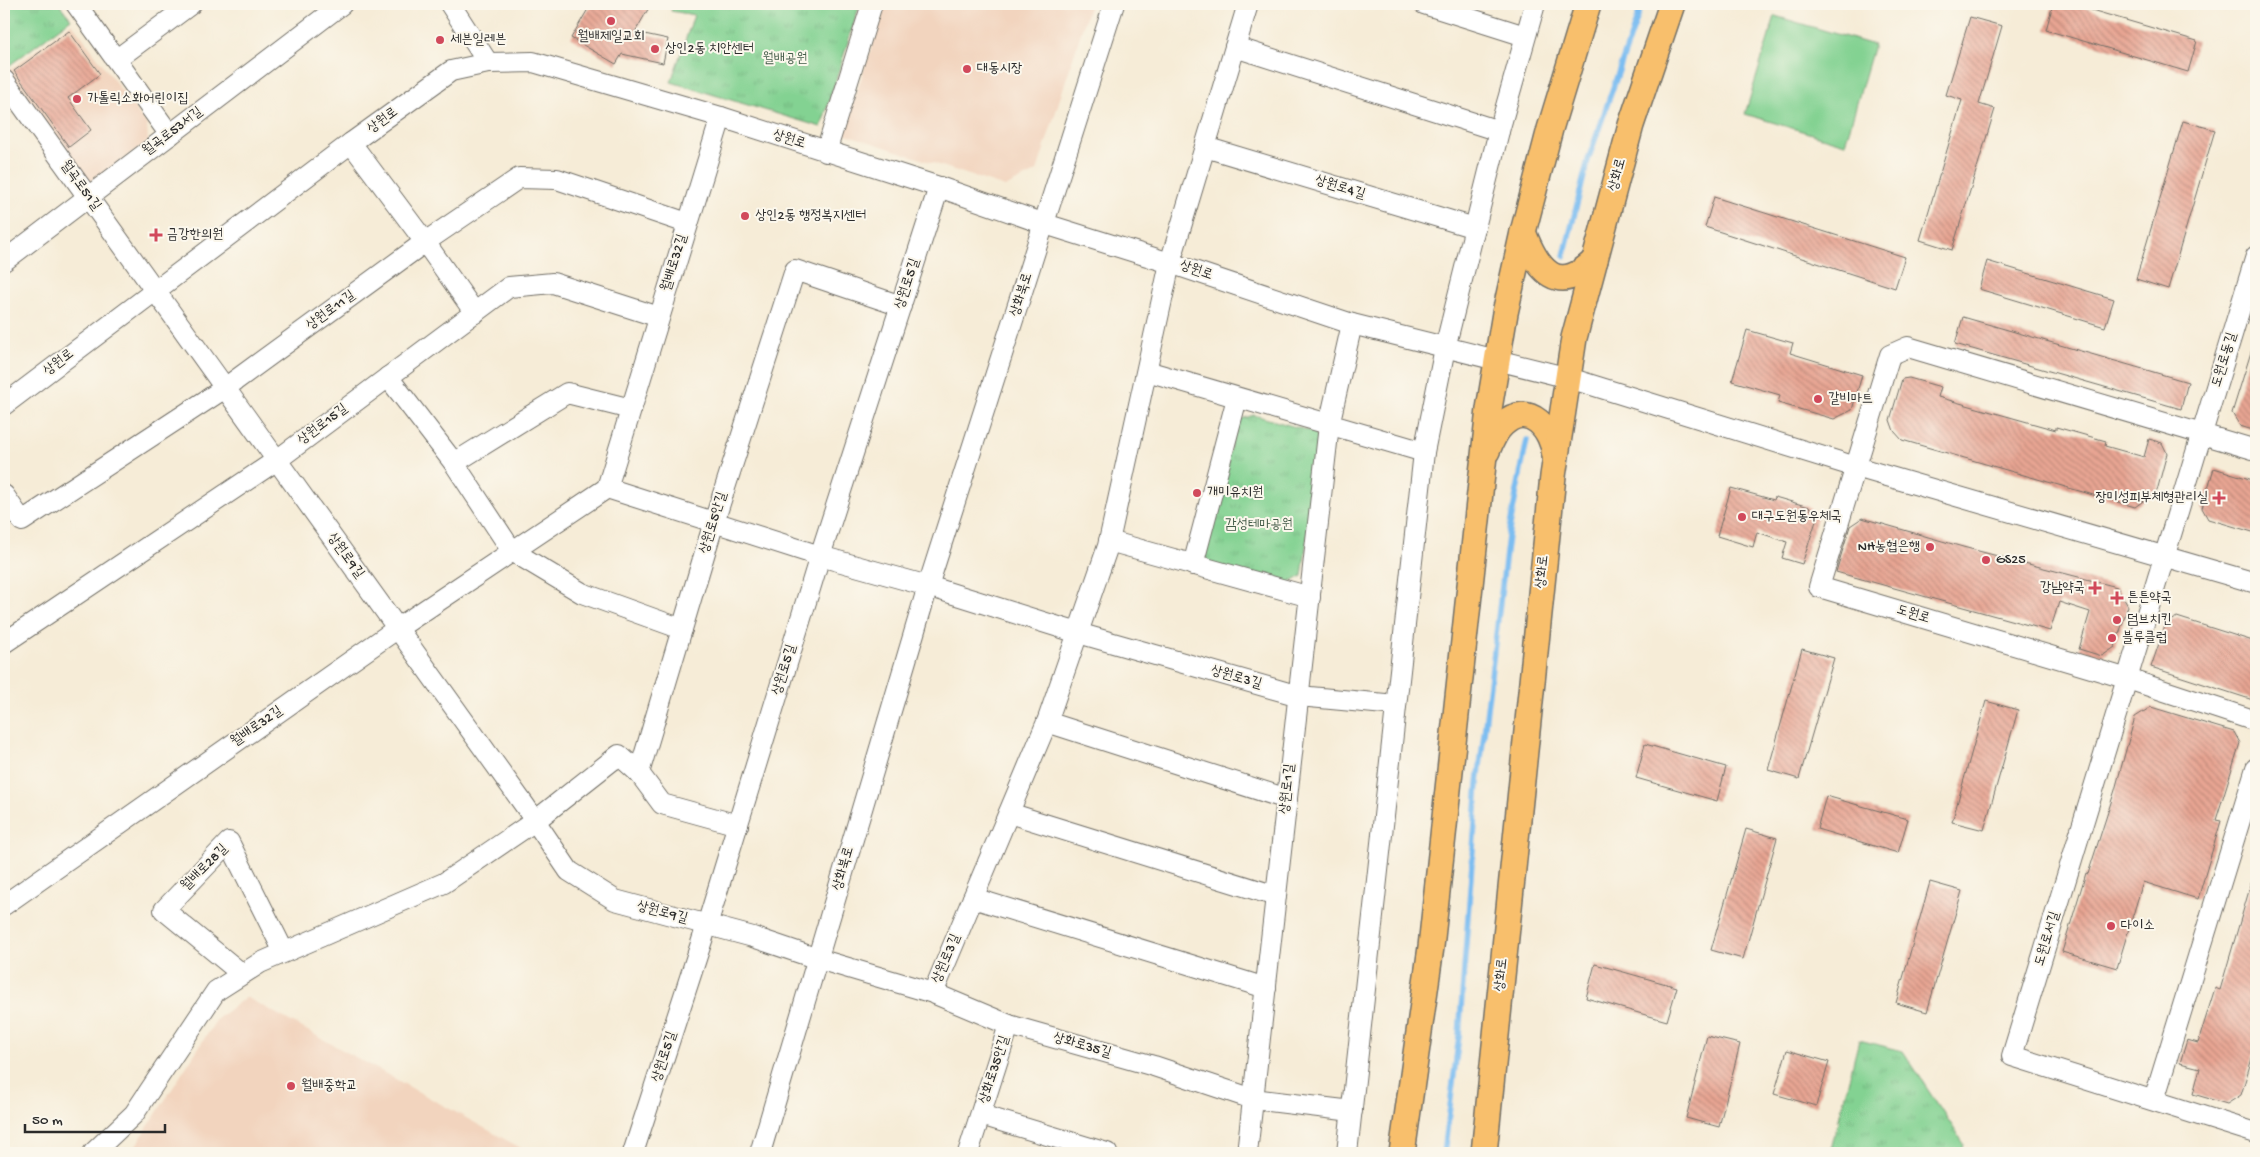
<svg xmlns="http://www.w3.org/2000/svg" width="2260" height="1157" viewBox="0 0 2260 1157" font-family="'Gochi Hand','Poor Story',sans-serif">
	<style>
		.built { fill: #f2d4be }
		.park { fill: url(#park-tufts); stroke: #577e5e }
		.pitch { fill: #83d292; stroke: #577e5e }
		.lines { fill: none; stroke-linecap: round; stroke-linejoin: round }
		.stream { stroke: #7cbdf1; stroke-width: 5.5 }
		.building { fill: url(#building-back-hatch) }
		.minor-casing { stroke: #726f67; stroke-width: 22 }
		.major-casing { stroke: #726f67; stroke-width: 28 }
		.minor { stroke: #fff; stroke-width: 20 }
		.major { stroke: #f8bf6c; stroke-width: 25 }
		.poi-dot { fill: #d1495b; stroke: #fbf7ec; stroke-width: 2 }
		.labels { text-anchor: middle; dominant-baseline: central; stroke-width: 4; stroke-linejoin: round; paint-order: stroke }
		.poi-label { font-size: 14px; fill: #2b2b2b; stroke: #fbf7ec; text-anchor: start }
		.park-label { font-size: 14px; fill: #455d4a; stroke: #fbf7ec }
		.street-label { font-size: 14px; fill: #2b2b2b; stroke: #fbf7ec }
	</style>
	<defs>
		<pattern id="park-tufts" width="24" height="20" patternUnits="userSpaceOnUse" patternTransform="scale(1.25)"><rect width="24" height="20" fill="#83d292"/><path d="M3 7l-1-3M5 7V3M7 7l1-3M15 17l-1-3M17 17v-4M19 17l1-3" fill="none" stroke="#71b47e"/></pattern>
		<pattern id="building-back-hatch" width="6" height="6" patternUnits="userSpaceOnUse" patternTransform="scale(1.25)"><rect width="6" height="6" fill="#e8a593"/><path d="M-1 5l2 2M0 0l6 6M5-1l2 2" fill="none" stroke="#bc8778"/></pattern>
	</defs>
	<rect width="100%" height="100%" fill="#fbf7ec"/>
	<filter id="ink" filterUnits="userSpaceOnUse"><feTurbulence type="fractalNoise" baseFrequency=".02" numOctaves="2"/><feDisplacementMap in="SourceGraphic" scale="10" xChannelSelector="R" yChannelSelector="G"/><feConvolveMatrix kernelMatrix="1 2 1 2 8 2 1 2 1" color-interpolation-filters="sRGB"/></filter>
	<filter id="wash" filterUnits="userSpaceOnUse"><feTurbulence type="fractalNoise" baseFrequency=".0096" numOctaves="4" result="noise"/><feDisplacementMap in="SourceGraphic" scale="20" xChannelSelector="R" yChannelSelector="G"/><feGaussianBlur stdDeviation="1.12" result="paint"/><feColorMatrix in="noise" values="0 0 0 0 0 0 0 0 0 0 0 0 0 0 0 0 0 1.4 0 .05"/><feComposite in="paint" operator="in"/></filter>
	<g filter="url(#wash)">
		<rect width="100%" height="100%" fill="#f6ecd7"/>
		<g class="built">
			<polygon points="886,4 1090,4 1037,171 1005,187 843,133"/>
			<polygon points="72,23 147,125 148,141 90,183 7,72"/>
			<polygon points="246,997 530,1153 131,1153 217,1019"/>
		</g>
		<g class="park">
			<polygon points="4,4 59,4 71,19 6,68 4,65"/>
			<polygon points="673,4 860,4 821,127 671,82 694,15 671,11"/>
			<polygon points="1254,415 1313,432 1320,444 1302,576 1287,585 1207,564 1202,552 1238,420"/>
			<polygon points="1859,1040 1903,1051 1964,1144 1962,1153 1830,1153"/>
		</g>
		<polygon class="pitch" points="1775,16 1874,45 1845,144 1745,114"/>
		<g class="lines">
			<g class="stream">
				<polyline points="1564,256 1588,160 1642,4"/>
				<polyline points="1444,1153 1459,1036 1478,783 1508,536 1527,440"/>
			</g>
		</g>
		<g id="blocks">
			<g class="building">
				<polygon points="591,4 651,4 635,32 668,39 663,63 622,54 616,64 571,38"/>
				<polygon points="2053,4 2071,4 2197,41 2188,72 2046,30"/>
				<polygon points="1970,17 2002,26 1979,104 1995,109 1952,250 1920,240 1962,100 1946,95"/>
				<polygon points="69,31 100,74 68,98 91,130 69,147 14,71"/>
				<polygon points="2183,121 2215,130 2168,289 2136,279"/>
				<polygon points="1714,197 1905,257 1895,288 1705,227"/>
				<polygon points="1987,261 2114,299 2105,327 1979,289"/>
				<polygon points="1963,317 2188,382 2181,409 1955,344"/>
				<polygon points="1747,330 1793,343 1790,353 1862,375 1852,410 1834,419 1778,403 1780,395 1732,381"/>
				<polygon points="2252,349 2256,349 2256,431 2240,426 2232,413"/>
				<polygon points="1909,378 1941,387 1938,397 2056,430 2056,427 2106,441 2105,446 2144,457 2149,439 2162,443 2167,453 2157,491 2135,507 1902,440 1894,431 1890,420 1902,379"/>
				<polygon points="2214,468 2256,481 2256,533 2208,519 2202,508"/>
				<polygon points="1731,488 1774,500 1775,497 1809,507 1817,518 1802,564 1782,558 1787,542 1757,532 1753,547 1717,536"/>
				<polygon points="1862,518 1963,547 2117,587 2128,606 2115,647 2102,656 2079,649 2090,612 2059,602 2050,631 1836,572 1850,526"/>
				<polygon points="2177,617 2256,642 2256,701 2151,667 2166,623"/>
				<polygon points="1802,649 1834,658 1799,779 1768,770"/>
				<polygon points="1986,701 2018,710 1984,830 1952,822"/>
				<polygon points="2151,707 2234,732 2240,743 2216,820 2221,821 2198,899 2143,882 2117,968 2062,952 2086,873 2088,874 2115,790 2135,717"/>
				<polygon points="1645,744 1726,767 1717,801 1636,778"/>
				<polygon points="1826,796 1908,819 1898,853 1817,829"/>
				<polygon points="1746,829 1777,838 1743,959 1711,950"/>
				<polygon points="2253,877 2256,878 2256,1045 2241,1095 2227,1104 2193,1094 2200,1068 2180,1063 2187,1040 2198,1043 2215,988 2220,990"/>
				<polygon points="1930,882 1962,891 1927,1012 1896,1003"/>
				<polygon points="1595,964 1677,987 1667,1021 1586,998"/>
				<polygon points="1707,1036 1740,1044 1719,1127 1686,1118"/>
				<polygon points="1787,1050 1829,1062 1816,1106 1774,1094"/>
			</g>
		</g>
	</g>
	<g filter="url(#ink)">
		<use href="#blocks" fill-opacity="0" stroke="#726f67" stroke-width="1"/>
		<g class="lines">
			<g class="minor-casing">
				<g id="minor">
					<polyline points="76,4 170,135"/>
					<polyline points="450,4 488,63"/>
					<polyline points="1424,4 1525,36"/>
					<polyline points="1235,47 1499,131"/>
					<polyline points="117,59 191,4"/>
					<polyline points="4,80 525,806 569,871 615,900 753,937 818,959 933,993 1009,1025 1154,1066 1253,1099 1352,1111"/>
					<polyline points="351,143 425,242 475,313"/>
					<polyline points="1205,147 1475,228"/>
					<polyline points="826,152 872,4"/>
					<polyline points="2256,256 2012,1056 2256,1133"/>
					<polyline points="4,261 342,4"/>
					<polyline points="1147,371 1424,452"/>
					<polyline points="388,377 454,463 512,551 582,593 682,629"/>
					<polyline points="4,405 351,143 451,71 488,63 533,62 721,117 939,187 1045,224 1170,263 1352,324 1569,378 1856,467 2256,583"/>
					<polyline points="2256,450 1908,347 1890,355 1819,587 2128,679 2256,721"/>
					<polyline points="454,463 567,393 631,409"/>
					<polyline points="607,488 820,556 928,586 1078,633 1299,696 1396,705"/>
					<polyline points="4,495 22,521 225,388 425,242 519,178 557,179 687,223"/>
					<polyline points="1109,541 1310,597"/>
					<polyline points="1193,565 1237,398"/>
					<polyline points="4,643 277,460 509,287 553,283 659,317"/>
					<polyline points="1047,722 1287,799"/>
					<polyline points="1009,813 1276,896"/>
					<polyline points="738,825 662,804 639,773 714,522 795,270 901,306"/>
					<polyline points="973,898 1266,988"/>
					<polyline points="4,905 398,628 607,488 721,117"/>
					<polyline points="242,974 164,910 229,842 284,952"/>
					<polyline points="933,993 1047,722 1108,546 1170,263 1248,4"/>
					<polyline points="2154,1100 2256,768"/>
					<polyline points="981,1115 1107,1153"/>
					<polyline points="93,1153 134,1114 216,991 260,963 444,883 535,821 619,755 639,773"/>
					<polyline points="633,1153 707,925 820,556 939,187"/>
					<polyline points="760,1153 928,586 1114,4"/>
					<polyline points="968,1153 1009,1025"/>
					<polyline points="1247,1153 1329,425 1352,324"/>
					<polyline points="1347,1153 1424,452 1445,348 1499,131 1535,4"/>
				</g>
			</g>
			<g class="major-casing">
				<g id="major">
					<path d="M1523,232C1538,271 1558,297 1595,260"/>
					<path d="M1487,451C1491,441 1495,431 1503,424C1529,400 1553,430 1555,456"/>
					<polyline points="1402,1153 1431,947 1489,409 1505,313 1523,232 1550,129 1588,4"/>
					<polyline points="1484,1153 1553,476 1574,338 1631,125 1672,4"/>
				</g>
			</g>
			<use href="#minor" class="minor"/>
			<use href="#major" class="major"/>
		</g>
	</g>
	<g class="poi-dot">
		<circle cx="611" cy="21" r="5"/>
		<circle cx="440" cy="40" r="5"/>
		<circle cx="655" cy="49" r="5"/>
		<circle cx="967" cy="69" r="5"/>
		<circle cx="77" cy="99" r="5"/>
		<circle cx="745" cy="216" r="5"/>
		<path d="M153.5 227.5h5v5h5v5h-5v5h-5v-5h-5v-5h5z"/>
		<circle cx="1818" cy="399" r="5"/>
		<circle cx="1197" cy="493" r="5"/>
		<path d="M2216.5 490.5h5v5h5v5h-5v5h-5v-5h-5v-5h5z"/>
		<circle cx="1742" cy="517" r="5"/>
		<circle cx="1930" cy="547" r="5"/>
		<circle cx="1986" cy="560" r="5"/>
		<path d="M2092.5 580.5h5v5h5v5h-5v5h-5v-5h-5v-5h5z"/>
		<path d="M2114.5 590.5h5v5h5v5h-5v5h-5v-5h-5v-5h5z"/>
		<circle cx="2117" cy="620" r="5"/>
		<circle cx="2112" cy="638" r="5"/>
		<circle cx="2111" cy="926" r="5"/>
		<circle cx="291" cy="1086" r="5"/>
	</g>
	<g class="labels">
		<g class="poi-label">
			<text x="611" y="37" text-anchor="middle">월배제일교회</text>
			<text x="450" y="40">세븐일레븐</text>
			<text x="665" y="49">상인2동 치안센터</text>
			<text x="977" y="69">대동시장</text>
			<text x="87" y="99">가톨릭소화어린이집</text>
			<text x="755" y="216">상인2동 행정복지센터</text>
			<text x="167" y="235">금강한의원</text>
			<text x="1828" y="399">갈비마트</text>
			<text x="1207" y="493">개미유치원</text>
			<text x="2208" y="498" text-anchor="end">장미성피부체형관리실</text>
			<text x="1752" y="517">대구도원동우체국</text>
			<text x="1920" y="547" text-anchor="end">NH농협은행</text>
			<text x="1996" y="560">GS25</text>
			<text x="2085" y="588" text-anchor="end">강남약국</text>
			<text x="2127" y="598">튼튼약국</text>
			<text x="2127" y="620">덤브치킨</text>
			<text x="2122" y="638">블루클럽</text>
			<text x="2121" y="926">다이소</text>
			<text x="301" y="1086">월배중학교</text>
		</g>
		<g class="park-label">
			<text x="785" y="59">월배공원</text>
			<text x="1259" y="525">감성테마공원</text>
		</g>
		<g class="street-label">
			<text transform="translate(383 121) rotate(-36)">상원로</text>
			<text transform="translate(173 132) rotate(-37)">월곡로53서길</text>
			<text transform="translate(789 140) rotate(18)">상원로</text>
			<text transform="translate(1618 175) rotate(-75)">상화로</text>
			<text transform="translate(80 186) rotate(54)">월곡로51길</text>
			<text transform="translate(1340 188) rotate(17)">상원로4길</text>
			<text transform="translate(675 263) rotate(-73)">월배로32길</text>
			<text transform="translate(1196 271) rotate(19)">상원로</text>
			<text transform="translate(908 284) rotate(-72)">상원로5길</text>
			<text transform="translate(1022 295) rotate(-72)">상화북로</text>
			<text transform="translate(331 311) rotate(-36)">상원로11길</text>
			<text transform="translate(2225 360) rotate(-73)">도원로동길</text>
			<text transform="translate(59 363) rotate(-37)">상원로</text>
			<text transform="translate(323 425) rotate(-37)">상원로15길</text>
			<text transform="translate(714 523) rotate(-73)">상원로5안길</text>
			<text transform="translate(345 556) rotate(54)">상원로9길</text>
			<text transform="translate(1543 572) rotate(-84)">상화로</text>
			<text transform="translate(1913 615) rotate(17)">도원로</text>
			<text transform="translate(785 670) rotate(-73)">상원로5길</text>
			<text transform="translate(1236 678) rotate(16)">상원로3길</text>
			<text transform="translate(257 727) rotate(-35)">월배로32길</text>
			<text transform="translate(1288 789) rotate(-84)">상원로1길</text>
			<text transform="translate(205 868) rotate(-45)">월배로28길</text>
			<text transform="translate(844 869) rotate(-74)">상화북로</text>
			<text transform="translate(662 913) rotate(15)">상원로9길</text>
			<text transform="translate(2048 939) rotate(-73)">도원로서길</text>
			<text transform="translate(947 959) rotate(-67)">상원로3길</text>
			<text transform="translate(1502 975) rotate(-84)">상화로</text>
			<text transform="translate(1082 1046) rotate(16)">상화로35길</text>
			<text transform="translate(665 1057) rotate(-72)">상원로5길</text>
			<text transform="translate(995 1070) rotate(-72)">상화로35안길</text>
		</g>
	</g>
	<rect width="2260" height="1157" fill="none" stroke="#fbf7ec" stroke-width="20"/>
	<path d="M25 1124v8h140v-8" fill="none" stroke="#2b2b2b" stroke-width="2.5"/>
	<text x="32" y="1124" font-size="15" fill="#2b2b2b" stroke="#fbf7ec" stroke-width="4" paint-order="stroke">50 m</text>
</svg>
